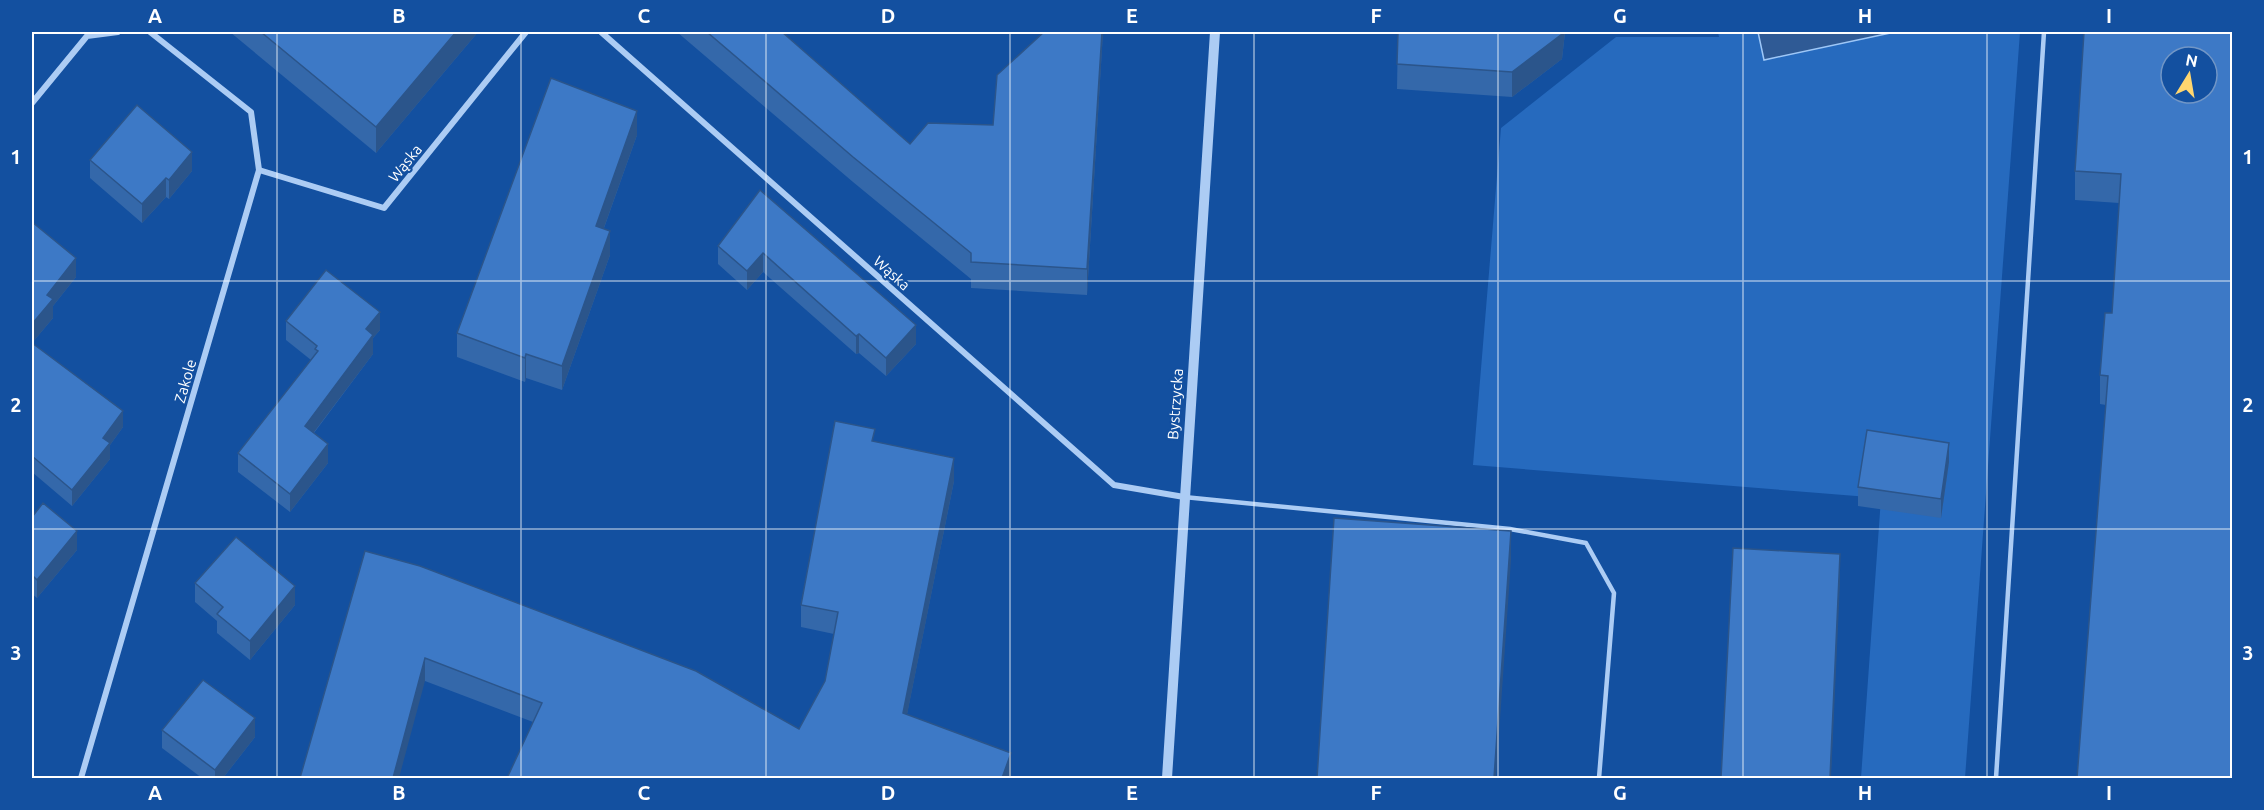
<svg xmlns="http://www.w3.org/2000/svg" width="2264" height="810" viewBox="0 0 2264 810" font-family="Ubuntu,sans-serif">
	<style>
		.green { fill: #266abe }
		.water { fill: #2f5a95; stroke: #9ec7f7; stroke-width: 1.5 }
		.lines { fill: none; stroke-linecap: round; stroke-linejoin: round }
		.service { stroke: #acccf4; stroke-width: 4.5 }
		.minor { stroke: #acccf4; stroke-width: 6 }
		.tertiary { stroke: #acccf4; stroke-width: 10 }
		.wall { fill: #3468aa }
		.shaded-wall { fill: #2b558b }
		.building { fill: #3d79c6; stroke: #2b558b; stroke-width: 1.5; fill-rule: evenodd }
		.grid { fill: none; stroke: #fff; stroke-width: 1.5; stroke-opacity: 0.55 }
		.labels { text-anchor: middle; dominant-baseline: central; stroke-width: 4.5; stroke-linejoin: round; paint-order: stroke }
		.street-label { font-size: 15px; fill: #fff; stroke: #1350a0 }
		.neatline { fill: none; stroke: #fff; stroke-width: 2 }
		.grid-label { font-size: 20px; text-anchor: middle; font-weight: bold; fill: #fff }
	</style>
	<rect width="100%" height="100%" fill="#1350a0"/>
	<polygon class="green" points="1718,32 2020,32 1965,778 1861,778 1881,498 1473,465 1501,128 1616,37 1719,37"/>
	<polygon class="water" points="1758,32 1895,32 1764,60"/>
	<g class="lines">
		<g class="service">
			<polyline points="1184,497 1510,529 1586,543 1614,593 1599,778"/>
			<polyline points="1996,778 2044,32"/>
		</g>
		<g class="minor">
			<polyline points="601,32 1114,485 1184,497"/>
			<polyline points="32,103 87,36 118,32"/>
			<polyline points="259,170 384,208 526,32"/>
			<polyline points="81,778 259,170 251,112 150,32"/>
		</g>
		<polyline class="tertiary" points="1167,778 1215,32"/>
	</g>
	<g class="wall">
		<polygon points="230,32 478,32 376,153"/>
		<polygon points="677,32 782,32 910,144 993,125 1044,32 1103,32 1087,295 971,288 971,279 853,182"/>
		<polygon points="1398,32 1565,32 1562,59 1512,97 1397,89"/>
		<polygon points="2232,32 2106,405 2100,404 2100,375 2112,313 2119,203 2075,200 2075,171"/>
		<polygon points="637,135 604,228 610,255 562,390 526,378 525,382 457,357 457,333"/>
		<polygon points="90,160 192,171 169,199 166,197 142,223 90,178"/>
		<polygon points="760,190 916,344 886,376 859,353 856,354 763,272 747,290 718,264 718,246"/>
		<polygon points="32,222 76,277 53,306 53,318 32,343 123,427 110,445 110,459 72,506 32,472"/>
		<polygon points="286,321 380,330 373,338 373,354 314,433 328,463 290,512 238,472 238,453 311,360 286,340"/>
		<polygon points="875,442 954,481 907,714 1011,776 1010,778 507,778 533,722 425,681 365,551 799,729 825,681 834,634 801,627 801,605"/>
		<polygon points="1949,462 1941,518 1858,506 1858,487"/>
		<polygon points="32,517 77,550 37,598 32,594"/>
		<polygon points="195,583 295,605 250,660 217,633 217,621 195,602"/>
		<polygon points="162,730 255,737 223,778 202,778 162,748"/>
	</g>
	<g class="shaded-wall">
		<polygon points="456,32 478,32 376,153 376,127"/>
		<polygon points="1102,32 1103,32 1087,295 1087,269"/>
		<polygon points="1562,32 1565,32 1562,59 1512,97 1512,72"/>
		<polygon points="637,111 637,135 596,250 596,226"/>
		<polygon points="192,152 192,171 169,199 169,180"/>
		<polygon points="166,178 166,197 142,223 142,204"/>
		<polygon points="610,231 610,255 562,390 562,366"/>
		<polygon points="763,253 763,272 747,290 747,271"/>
		<polygon points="76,258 76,277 53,306 53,318 32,343 32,324 47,295"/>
		<polygon points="380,312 380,330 373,338 373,354 305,444 305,426 366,329"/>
		<polygon points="916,325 916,344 886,376 886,358"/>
		<polygon points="859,334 859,353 856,354 856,336"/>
		<polygon points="526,354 526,378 525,382 525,358"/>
		<polygon points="123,411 123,427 110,445 110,459 72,506 72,490 103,438"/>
		<polygon points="1949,443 1949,462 1941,518 1941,499"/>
		<polygon points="328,444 328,463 290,512 290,494"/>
		<polygon points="954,458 954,481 903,735 903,713"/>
		<polygon points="77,531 77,550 37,598 37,580"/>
		<polygon points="1511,531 1511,560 1496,778 1494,778"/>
		<polygon points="1840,554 1840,584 1831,778 1830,778"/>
		<polygon points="295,586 295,605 250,660 250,641"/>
		<polygon points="425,658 425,681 399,778 393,778"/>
		<polygon points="255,718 255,737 223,778 215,778 215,770"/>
		<polygon points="1011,753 1011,776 1010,778 1002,778"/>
	</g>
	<g class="building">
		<polygon points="261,32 456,32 376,127"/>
		<polygon points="707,32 782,32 910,144 928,123 993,125 997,75 1044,32 1102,32 1087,269 971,262 971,253 853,157"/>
		<polygon points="1398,32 1562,32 1562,34 1512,72 1397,64"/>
		<path d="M2084,32H2232V778H2077L2108,376L2100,375L2105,313H2112L2121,174L2075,171ZM2171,57H2207V93H2171Z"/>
		<polygon points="551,78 637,111 596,226 610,231 562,366 526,354 525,358 457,333"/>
		<polygon points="137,105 192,152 169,180 166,178 142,204 90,160"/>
		<polygon points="760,190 916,325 886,358 859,334 856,336 763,253 747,271 718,246"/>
		<polygon points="32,222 76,258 47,295 53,299 32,324"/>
		<polygon points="326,270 380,312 366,329 373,335 305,426 328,444 290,494 238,453 318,351 315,349 317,346 286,321"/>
		<polygon points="32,343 123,411 103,438 110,443 72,490 32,456"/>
		<polygon points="835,421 875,429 872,441 954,458 903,713 1011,753 1002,778 507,778 542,703 425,658 393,778 300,778 365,551 420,566 696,671 799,729 825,681 838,612 801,605"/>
		<polygon points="1867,430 1949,443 1941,499 1858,487"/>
		<polygon points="43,503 77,531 37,580 32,575 32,517"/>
		<polygon points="1334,518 1511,531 1494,778 1317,778"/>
		<polygon points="236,537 295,586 250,641 217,614 223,607 195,583"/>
		<polygon points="1733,548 1840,554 1830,778 1721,778"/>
		<polygon points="203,680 255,718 215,770 162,730"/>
	</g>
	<path class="grid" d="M277,32V778M521,32V778M766,32V778M1010,32V778M1254,32V778M1498,32V778M1743,32V778M1987,32V778M32,281H2232M32,529H2232"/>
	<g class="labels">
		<g class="street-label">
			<text transform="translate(405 163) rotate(-51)">Wąska</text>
			<text transform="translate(892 273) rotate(42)">Wąska</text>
			<text transform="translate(185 381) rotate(-74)">Zakole</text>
			<text transform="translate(1175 404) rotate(-86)">Bystrzycka</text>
		</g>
	</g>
	<rect width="2264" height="810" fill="none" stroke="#1350a0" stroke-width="66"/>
	<g transform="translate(2189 75) rotate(11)"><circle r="28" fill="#1350a0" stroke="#7196c6" stroke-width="1.5"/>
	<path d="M0-4.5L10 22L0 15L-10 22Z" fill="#ffd66f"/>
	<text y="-9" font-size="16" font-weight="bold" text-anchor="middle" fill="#ffffff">N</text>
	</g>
	<rect x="33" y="33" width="2198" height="744" class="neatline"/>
	<g class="grid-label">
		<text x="155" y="23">A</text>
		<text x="399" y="23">B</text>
		<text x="644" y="23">C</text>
		<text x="888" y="23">D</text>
		<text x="1132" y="23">E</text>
		<text x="1376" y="23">F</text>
		<text x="1620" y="23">G</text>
		<text x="1865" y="23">H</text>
		<text x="2109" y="23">I</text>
		<text x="16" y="164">1</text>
		<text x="2248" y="164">1</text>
		<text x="16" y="412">2</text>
		<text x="2248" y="412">2</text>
		<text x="16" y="660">3</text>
		<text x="2248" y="660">3</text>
		<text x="155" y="800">A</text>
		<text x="399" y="800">B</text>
		<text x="644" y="800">C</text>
		<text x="888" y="800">D</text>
		<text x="1132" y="800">E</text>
		<text x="1376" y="800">F</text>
		<text x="1620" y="800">G</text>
		<text x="1865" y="800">H</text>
		<text x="2109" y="800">I</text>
	</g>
</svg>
